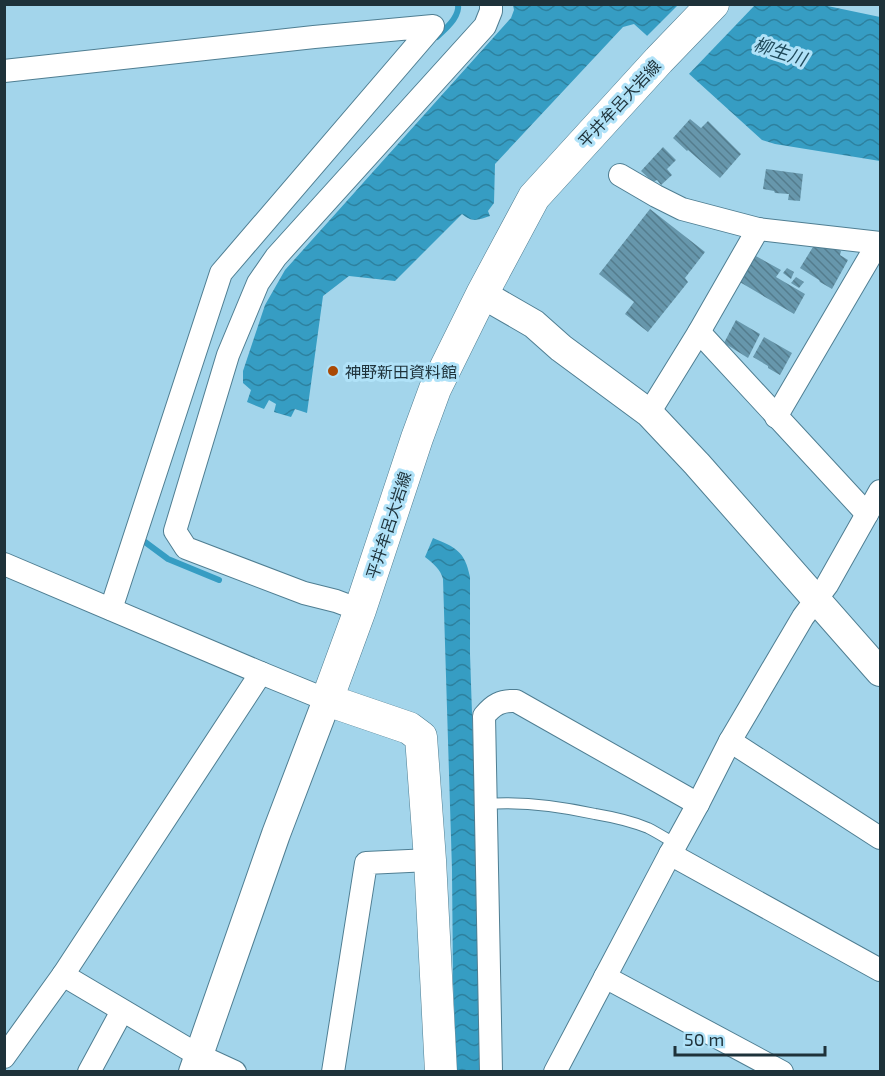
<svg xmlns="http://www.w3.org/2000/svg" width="885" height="1076" viewBox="0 0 885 1076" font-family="'Exo 2','Noto Sans JP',sans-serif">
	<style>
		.water { fill: url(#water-waves) }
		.pier { fill: #a3d5eb }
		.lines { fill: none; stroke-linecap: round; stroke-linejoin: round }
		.stream { stroke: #369dc3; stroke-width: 6 }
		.building { fill: url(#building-back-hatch) }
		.service-casing { stroke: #4f7e92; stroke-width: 12 }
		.minor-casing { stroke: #4f7e92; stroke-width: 24 }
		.tertiary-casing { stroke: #4f7e92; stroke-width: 30 }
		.secondary-casing { stroke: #4f7e92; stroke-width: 33 }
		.service { stroke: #fff; stroke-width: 10 }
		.minor { stroke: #fff; stroke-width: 22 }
		.tertiary { stroke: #fff; stroke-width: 28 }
		.secondary { stroke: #fff; stroke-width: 32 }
		.poi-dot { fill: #aa4904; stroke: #b0e2f8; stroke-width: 2 }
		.labels { text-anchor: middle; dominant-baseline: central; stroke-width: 6; stroke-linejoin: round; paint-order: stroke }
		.street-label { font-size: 16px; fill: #1e323a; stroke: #b0e2f8 }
		.poi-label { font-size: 16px; fill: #1e323a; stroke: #b0e2f8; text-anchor: start }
		.water-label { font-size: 18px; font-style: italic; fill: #204b5c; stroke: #b0e2f8 }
	</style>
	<defs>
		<pattern id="water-waves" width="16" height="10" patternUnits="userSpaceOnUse" patternTransform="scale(1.5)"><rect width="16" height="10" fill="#369dc3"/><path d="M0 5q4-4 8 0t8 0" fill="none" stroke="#2d819f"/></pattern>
		<pattern id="building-back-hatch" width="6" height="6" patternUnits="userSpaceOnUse" patternTransform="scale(1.5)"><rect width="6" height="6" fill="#6797ac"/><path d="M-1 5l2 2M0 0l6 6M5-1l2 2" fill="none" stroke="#547c8d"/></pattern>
	</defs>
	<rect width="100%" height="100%" fill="#a3d5eb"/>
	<g class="water">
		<path d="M818,4L880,17V161L775,144L762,140L634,24L623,27L495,164L494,203L488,211L490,216C477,220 473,223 462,214L395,281L349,276L323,296L307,413L295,409L291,417L274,412L276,404L269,400L264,409L247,402L251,390L243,383V371L265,305L285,270L511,18L514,10L513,5Z"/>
		<path d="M433,538C455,547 465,551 470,577V654L478,891L481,1071H457L453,982L452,870L443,579C440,569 434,564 425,557Z"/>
	</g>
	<polygon class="pier" points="678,5 755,5 687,76 645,38"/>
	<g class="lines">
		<g class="stream">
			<path d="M437,37C446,28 460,17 458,4"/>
			<polyline points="141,539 168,559 219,580"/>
		</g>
	</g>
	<g class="building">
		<polygon points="690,119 701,128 708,121 741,154 720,178 688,150 687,151 673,138"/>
		<polygon points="663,147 676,160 667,169 672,175 661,185 657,180 653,182 641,171"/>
		<polygon points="766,169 803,174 800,201 788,200 789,194 775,193 774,191 763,189"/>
		<polygon points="650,209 705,252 685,278 688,282 648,332 625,314 634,302 599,274"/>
		<polygon points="816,242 829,249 830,245 841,251 840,255 848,260 832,289 820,282 819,280 800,268"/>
		<polygon points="754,255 781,270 776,277 805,294 794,314 738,281"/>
		<polygon points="787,268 794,272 791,279 783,273"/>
		<polygon points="796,277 804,282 799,288 791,283"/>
		<polygon points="736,320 760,334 748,358 724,343"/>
		<polygon points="764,337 792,353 780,375 768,368 768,366 753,357"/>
	</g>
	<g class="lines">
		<g class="service-casing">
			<path id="service" d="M485,804C522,801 559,806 595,814C613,817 631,821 648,828C658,833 667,839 676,844"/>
		</g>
		<g class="minor-casing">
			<g id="minor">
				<polyline points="4,71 314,37 433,26 221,273 111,609"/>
				<polyline points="620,175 656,196 682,209 758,229 880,243"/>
				<polyline points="699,332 867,514"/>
				<polyline points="649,413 699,332 758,229"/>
				<polyline points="776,417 878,243"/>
				<polyline points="4,564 261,673 327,700"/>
				<polyline points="360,610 336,601 304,593 186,548 175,531 228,355 258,283 276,257 485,26 491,11 491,4"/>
				<polyline points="730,741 880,838"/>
				<polyline points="670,854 880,970"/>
				<polyline points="63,975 198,1055 235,1072"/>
				<polyline points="605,977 782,1072"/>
				<polyline points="4,1057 63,975 261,673"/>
				<polyline points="89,1072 122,1011"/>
				<polyline points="333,1072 366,863 430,860"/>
				<path d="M491,1072L484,716C493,705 501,700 516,701L698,804"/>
				<polyline points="555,1072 670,854 676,844 698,804 730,741 803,617 827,585 880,491"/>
			</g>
		</g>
		<g class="tertiary-casing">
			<g id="tertiary">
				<polyline points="482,294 534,324 561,348 649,413 697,464 880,672"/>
				<polyline points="193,1072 276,834 327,700"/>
			</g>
		</g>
		<g class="secondary-casing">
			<polyline id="secondary" points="441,1072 430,860 421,737 409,728 327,700 360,610 417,438 435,389 482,294 534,197 659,60 713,4"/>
		</g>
		<use href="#service" class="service"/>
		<use href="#minor" class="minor"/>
		<use href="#tertiary" class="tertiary"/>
		<use href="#secondary" class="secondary"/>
	</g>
	<circle class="poi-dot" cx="333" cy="371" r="6"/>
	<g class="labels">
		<g class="street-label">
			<text transform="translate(619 103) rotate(-47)">平井牟呂大岩線</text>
			<text transform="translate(388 525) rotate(-72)">平井牟呂大岩線</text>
		</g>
		<g class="poi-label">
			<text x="345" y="371">神野新田資料館</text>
		</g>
		<g class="water-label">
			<text transform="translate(780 51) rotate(18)">柳生川</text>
		</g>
	</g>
	<rect width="885" height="1076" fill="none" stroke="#1e323a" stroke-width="12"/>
	<path d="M675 1046v9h150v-9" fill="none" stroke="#1e323a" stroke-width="3"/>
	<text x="684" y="1046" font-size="18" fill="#1e323a" stroke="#b0e2f8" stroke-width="4.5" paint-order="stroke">50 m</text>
</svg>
